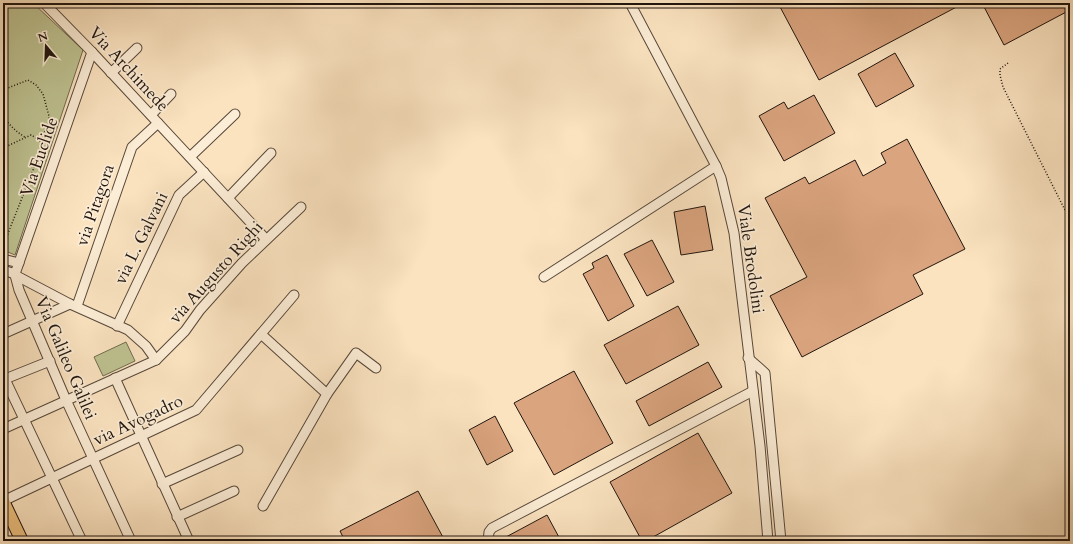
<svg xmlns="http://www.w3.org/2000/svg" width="1073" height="544" viewBox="0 0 1073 544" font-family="Cardo,serif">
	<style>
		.green { fill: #bfc392; stroke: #706c50 }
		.building { fill: #daa47e; stroke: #20150e }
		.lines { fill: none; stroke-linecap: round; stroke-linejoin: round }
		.minor-casing { stroke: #57483a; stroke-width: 11 }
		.major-casing { stroke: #20150e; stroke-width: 14 }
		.path { stroke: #20150e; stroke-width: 1.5; stroke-dasharray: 1 2; stroke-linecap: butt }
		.minor { stroke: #fcedd6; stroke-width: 9 }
		.major { stroke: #eec280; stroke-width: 12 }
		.labels { text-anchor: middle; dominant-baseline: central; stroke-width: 3.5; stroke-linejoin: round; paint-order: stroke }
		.street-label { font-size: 17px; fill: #20150e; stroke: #fcedd6 }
	</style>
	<rect width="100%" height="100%" fill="#fbe3c0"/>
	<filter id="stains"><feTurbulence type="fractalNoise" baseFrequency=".005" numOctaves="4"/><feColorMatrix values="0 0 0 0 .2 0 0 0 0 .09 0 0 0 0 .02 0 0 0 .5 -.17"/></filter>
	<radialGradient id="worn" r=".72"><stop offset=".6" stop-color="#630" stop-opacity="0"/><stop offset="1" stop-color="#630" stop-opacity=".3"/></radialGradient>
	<g class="green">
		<polygon points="3,3 33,3 83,50 15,255 3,250"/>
		<polygon points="126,342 135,361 103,376 94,357"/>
	</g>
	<g class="building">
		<polygon points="784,3 964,3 819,80 779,5"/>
		<polygon points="982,3 1070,3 1070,10 1004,45"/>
		<polygon points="895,53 914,86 876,107 858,74"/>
		<polygon points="814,95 835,133 784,161 759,116 784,102 788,109"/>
		<polygon points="907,139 965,249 913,275 923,294 802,357 770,296 807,277 765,198 805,177 809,184 855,160 863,176 886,163 881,153"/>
		<polygon points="705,206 713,250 681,255 674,212"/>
		<polygon points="652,240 674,282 647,296 624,254"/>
		<polygon points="607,255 634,306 608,321 583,274 594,268 592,263"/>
		<polygon points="678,306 699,345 626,384 604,345"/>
		<polygon points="708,362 722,387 649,426 636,401"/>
		<polygon points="574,371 613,443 554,475 514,403"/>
		<polygon points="495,416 513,451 487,465 469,430"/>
		<polygon points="698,433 732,493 646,541 642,541 610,482"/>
		<polygon points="418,491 445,541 345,541 340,531"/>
		<polygon points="547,515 561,541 509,541 506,537"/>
	</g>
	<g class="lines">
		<g class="minor-casing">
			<g id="minor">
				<polyline points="44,3 92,52 263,236 265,240"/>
				<polyline points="630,3 716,166 721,178 734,233 760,446 768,541"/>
				<polyline points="111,73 137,48"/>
				<polyline points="151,115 171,94"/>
				<polyline points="190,157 235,114"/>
				<polyline points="228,198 271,153"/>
				<polyline points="3,259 19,263"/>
				<polyline points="3,270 15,274 15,275 70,304 128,330 146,346 156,360"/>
				<polyline points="15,274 92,52"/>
				<polyline points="15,275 19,290 66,400 131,541"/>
				<polyline points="544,277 716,166"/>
				<polyline points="77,306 132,147 158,123"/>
				<polyline points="117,326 179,195 204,172"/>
				<polyline points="3,334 70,304"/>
				<polyline points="261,334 327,394 263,506"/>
				<polyline points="748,358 765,373 781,541"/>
				<polyline points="3,375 82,541"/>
				<polyline points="115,378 189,541"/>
				<polyline points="5,379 50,361"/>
				<polyline points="327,394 356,353 376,368"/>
				<polyline points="3,429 156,360 185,331 200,310 242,263 301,207"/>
				<polyline points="162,484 238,450"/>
				<polyline points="3,501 196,410 294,295"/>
				<polyline points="177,517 234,491"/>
				<polyline points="488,541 489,532 492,528 753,391"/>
			</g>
		</g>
		<g class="major-casing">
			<polyline id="major" points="3,501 22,541"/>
		</g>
		<g class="path">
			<polyline points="1008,63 1000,69 1000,75 1003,87 1070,220"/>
			<polyline points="3,90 28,80 36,85 43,94 49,116 49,125 40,140"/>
			<path d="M3,115C8,124 16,132 25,137"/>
			<polyline points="3,148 31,135 40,140 41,150 3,246"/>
		</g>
		<use href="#minor" class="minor"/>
		<use href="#major" class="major"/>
	</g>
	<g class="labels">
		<g class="street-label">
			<text transform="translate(129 69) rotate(47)">Via Archimede</text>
			<text transform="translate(39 157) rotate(-71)">Via Euclide</text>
			<text transform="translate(95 205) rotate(-71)">via Pitagora</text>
			<text transform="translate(141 238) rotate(-64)">via L. Galvani</text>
			<text transform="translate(751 259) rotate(82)">Viale Brodolini</text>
			<text transform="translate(216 272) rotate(-48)">via Augusto Righi</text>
			<text transform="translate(66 358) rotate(67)">Via Galileo Galilei</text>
			<text transform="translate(138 420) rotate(-25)">via Avogadro</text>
		</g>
	</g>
	<rect width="1073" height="544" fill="none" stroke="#fbe3c0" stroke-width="16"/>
	<rect x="4" y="4" width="1065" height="536" fill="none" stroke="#20150e" stroke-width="2"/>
	<rect x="8" y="8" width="1057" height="528" fill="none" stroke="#20150e"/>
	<g transform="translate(46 46) rotate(341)" stroke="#fcedd6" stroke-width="3" paint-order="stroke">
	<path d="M0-3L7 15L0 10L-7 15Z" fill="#20150e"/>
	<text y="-6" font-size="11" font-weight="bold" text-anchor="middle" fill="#20150e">N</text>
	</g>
	<rect width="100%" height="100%" filter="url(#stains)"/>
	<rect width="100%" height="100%" fill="url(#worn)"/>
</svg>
